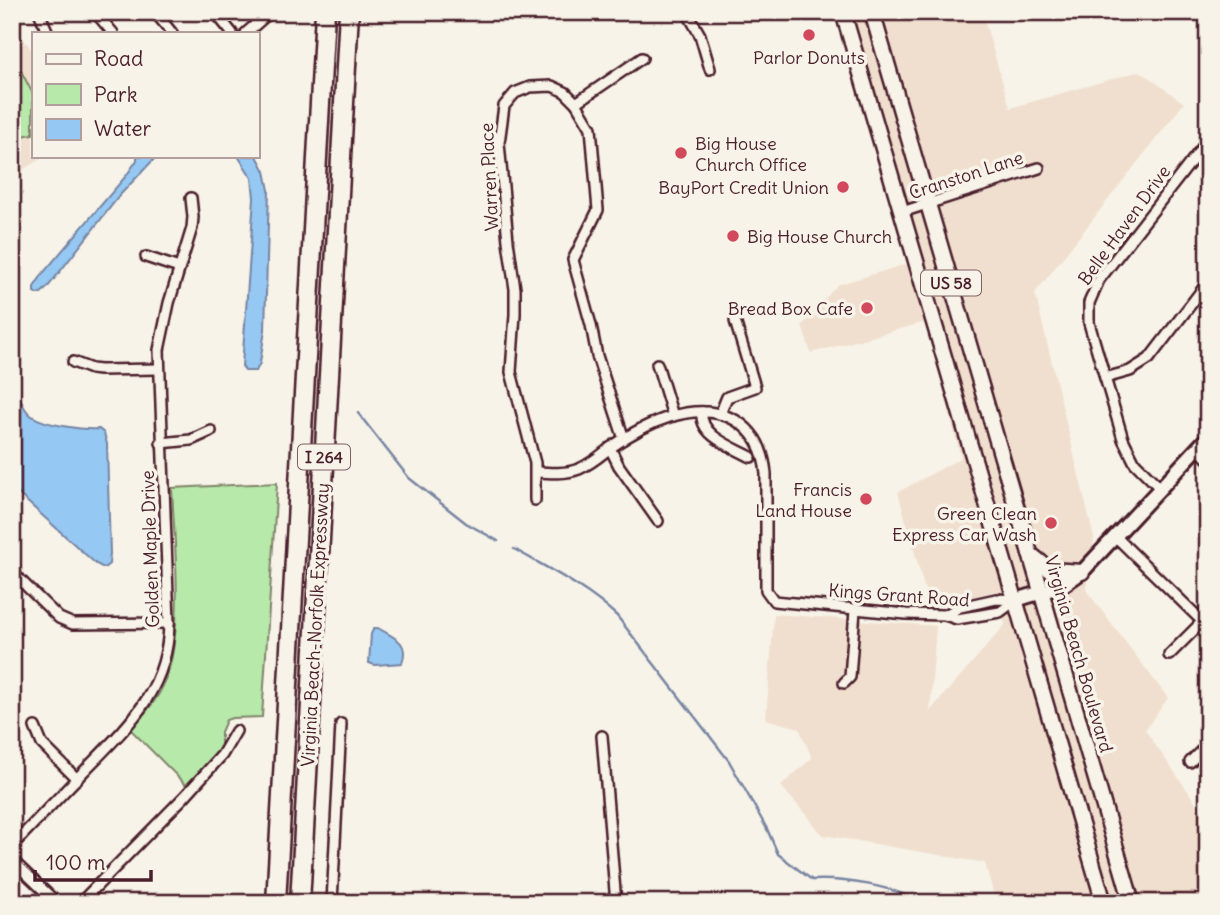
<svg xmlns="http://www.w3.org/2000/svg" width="1220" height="915" viewBox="0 0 1220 915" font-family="Delius,sans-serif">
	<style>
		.built { fill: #f0dfce }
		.green { fill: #b7e9aa; stroke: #80846a; stroke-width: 2 }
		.water { fill: #95c8f2; stroke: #7784a2; stroke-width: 2 }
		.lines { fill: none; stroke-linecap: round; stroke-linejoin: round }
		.stream { stroke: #7784a2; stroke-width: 2.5 }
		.street-casing { stroke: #4a1f2b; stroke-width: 14 }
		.secondary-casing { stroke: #4a1f2b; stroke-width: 18 }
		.primary-casing { stroke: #4a1f2b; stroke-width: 19 }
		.highway-casing { stroke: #4a1f2b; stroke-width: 23 }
		.street { stroke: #f7f3e8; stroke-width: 9 }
		.secondary { stroke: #f7f3e8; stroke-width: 12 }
		.primary { stroke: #f7f3e8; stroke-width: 14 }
		.highway { stroke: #f7f3e8; stroke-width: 18 }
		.poi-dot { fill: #d1495b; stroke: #f7f3e8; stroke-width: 2.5 }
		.labels { text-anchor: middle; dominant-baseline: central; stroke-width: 7; stroke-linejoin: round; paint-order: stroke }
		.shield { fill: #f7f3e8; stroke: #7e5f64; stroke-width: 2 }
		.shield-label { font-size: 16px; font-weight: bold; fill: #4a1f2b }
		.poi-label { font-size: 18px; fill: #4a1f2b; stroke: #f7f3e8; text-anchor: end }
		.street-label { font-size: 18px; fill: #4a1f2b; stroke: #f7f3e8 }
	</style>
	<rect width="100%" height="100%" fill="#f7f3e8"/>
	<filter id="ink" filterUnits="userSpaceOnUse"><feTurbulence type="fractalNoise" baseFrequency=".0143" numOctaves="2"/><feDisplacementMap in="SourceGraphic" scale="14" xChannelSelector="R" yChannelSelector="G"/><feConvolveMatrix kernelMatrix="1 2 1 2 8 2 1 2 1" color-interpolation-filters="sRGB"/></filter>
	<g filter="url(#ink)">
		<g class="built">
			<polygon points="844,12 982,12 1010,108 1140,71 1184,103 1035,293 1094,538 1086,590 1168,698 1145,730 1208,820 1208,903 996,903 985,863 823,835 781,786 812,758 799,728 766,719 774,614 936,626 930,711 1005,625 996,591 930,608 898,492 961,458 926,322 811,353 802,326 837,285 910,263"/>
			<polygon points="12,25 33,51 33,156 46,156 12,176"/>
		</g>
		<g class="green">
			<polygon points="12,54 33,94 33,134 12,138"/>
			<path d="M277,483L262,717L232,718L226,720L221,732V750L186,785L131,730C143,715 158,700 165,681C185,629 174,545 172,488Z"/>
		</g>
		<g class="water">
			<polygon points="137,156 157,156 120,195 47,288 41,293 37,294 34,292 34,287 44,272 126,176 137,160"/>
			<polygon points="238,156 257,156 265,171 269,190 265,330 260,363 256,371 245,371 242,366 254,198 252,178"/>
			<path d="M12,375C17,387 21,409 32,416C45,425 83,430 99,429L104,433L107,444L110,554L109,564L104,568L96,564L12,488Z"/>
			<path d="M374,628H378C394,638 410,641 402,663L375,665L369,663L371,634Z"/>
		</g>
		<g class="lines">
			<g class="stream">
				<polyline points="358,413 409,478 466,523 498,541"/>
				<path d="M514,549C549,569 587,588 617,616L729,761L767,829L778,854L812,880C841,878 896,886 920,903"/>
			</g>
			<g class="street-casing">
				<g id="street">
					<polyline points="39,12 48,33"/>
					<polyline points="95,12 113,33"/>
					<polyline points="155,12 172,33"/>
					<polyline points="215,12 232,33"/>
					<polyline points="687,12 700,35 710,69"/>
					<polyline points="246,33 270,12"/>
					<polyline points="576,103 642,58"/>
					<polyline points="902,212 1039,168"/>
					<polyline points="146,257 179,268"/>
					<polyline points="73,362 91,369 100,370 158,369"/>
					<polyline points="657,364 673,416"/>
					<polyline points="1105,378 1130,371 1149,359 1208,282"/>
					<path d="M702,412C699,436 733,447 751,457"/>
					<polyline points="720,414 727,397 755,387 735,321"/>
					<polyline points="161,443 191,440 211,431"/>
					<polyline points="610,448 619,466 658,521"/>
					<polyline points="1197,448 1208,459"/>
					<path d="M536,472C551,473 566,474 579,469C591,464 600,456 610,448C644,424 695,398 735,420C756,432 764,451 766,474V590L774,601L906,614L945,615L957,619L1000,612L1016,600"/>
					<polyline points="1159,487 1135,463 1123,439 1089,323 1089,303 1099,280 1208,140"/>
					<polyline points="535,500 535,463 511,372 515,314 515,289 508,241 499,143 504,106 515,93 530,87 552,86 565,92 576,103 591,128 598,210 573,260 591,325 597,356 624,439"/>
					<polyline points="1115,536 1203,622"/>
					<polyline points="12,572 59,618 73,624 169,623"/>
					<polyline points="945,615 960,607 996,599 1016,600"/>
					<polyline points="1169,655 1208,616"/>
					<polyline points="844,683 850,677 855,610"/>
					<polyline points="35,727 42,744 77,779"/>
					<polyline points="602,736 616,903"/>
					<polyline points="1190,762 1208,744"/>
					<path d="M12,846C37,820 62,794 87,768C130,724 168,689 169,623L159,350L169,303L192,228L193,217L191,198"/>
					<polyline points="12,860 57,903"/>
					<polyline points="80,903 185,796 222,755 236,731"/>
					<polyline points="332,903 341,724"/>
				</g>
			</g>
			<g class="secondary-casing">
				<polyline id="secondary" points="1016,600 1062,586 1082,572 1208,437"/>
			</g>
			<g class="primary-casing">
				<g id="primary">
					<polyline points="843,12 1104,903"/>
					<polyline points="872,12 1132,903"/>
					<polyline points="1030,554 1050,570 1082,572"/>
				</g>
			</g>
			<g class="highway-casing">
				<g id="highway">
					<polyline points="276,903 325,12"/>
					<polyline points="300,903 349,12"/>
				</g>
			</g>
			<use href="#street" class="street"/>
			<use href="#secondary" class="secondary"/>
			<use href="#primary" class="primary"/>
			<use href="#highway" class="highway"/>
		</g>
	</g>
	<g class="poi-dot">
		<circle cx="809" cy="35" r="7"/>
		<circle cx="681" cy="153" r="7"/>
		<circle cx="843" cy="187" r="7"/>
		<circle cx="733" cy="236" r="7"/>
		<circle cx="867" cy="308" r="7"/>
		<circle cx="866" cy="499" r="7"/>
		<circle cx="1051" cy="523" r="7"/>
	</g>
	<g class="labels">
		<g class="shield">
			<rect x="921" y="270.5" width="60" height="25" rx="5"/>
			<rect x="298" y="444.5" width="52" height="25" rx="5"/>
		</g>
		<g class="shield-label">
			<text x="951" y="283">US 58</text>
			<text x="324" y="457">I 264</text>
		</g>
		<g class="poi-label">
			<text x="809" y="57" text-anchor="middle">Parlor Donuts</text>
			<text x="695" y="143" text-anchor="start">Big House<tspan x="695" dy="21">Church Office</tspan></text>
			<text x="829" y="187">BayPort Credit Union</text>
			<text x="747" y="236" text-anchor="start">Big House Church</text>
			<text x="853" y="308">Bread Box Cafe</text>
			<text x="852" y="489">Francis<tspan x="852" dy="21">Land House</tspan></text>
			<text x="1037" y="513">Green Clean<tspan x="1037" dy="21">Express Car Wash</tspan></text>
		</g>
		<g class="street-label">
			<text transform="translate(966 175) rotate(-18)">Cranston Lane</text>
			<text transform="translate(489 177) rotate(-93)">Warren Place</text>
			<text transform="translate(1124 225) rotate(-54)">Belle Haven Drive</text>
			<text transform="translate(150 549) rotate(-92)">Golden Maple Drive</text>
			<text transform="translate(899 595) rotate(4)">Kings Grant Road</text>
			<text transform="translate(315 625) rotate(-87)">Virginia Beach-Norfolk Expressway</text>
			<text transform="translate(1079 654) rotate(74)">Virginia Beach Boulevard</text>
		</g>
	</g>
	<rect width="1220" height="915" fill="none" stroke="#f7f3e8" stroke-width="42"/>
	<rect x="21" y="21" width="1178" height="873" fill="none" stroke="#4a1f2b" stroke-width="2.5" filter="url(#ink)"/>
	<rect x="32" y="32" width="228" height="126" fill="#f7f3e8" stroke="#b29e9c" stroke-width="2"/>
	<rect x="46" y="54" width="35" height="10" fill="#f7f3e8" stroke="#b29e9c" stroke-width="2"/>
	<text x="94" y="66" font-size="21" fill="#4a1f2b">Road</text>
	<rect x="46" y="84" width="35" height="21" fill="#b7e9aa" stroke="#b29e9c" stroke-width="2"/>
	<text x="94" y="102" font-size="21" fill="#4a1f2b">Park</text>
	<rect x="46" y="119" width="35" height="21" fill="#95c8f2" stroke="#b29e9c" stroke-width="2"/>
	<text x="94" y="136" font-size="21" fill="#4a1f2b">Water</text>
	<path d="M35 870v10h116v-10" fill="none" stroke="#4a1f2b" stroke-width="3.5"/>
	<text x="46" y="870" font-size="21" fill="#4a1f2b" stroke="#f7f3e8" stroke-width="5" paint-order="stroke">100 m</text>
</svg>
